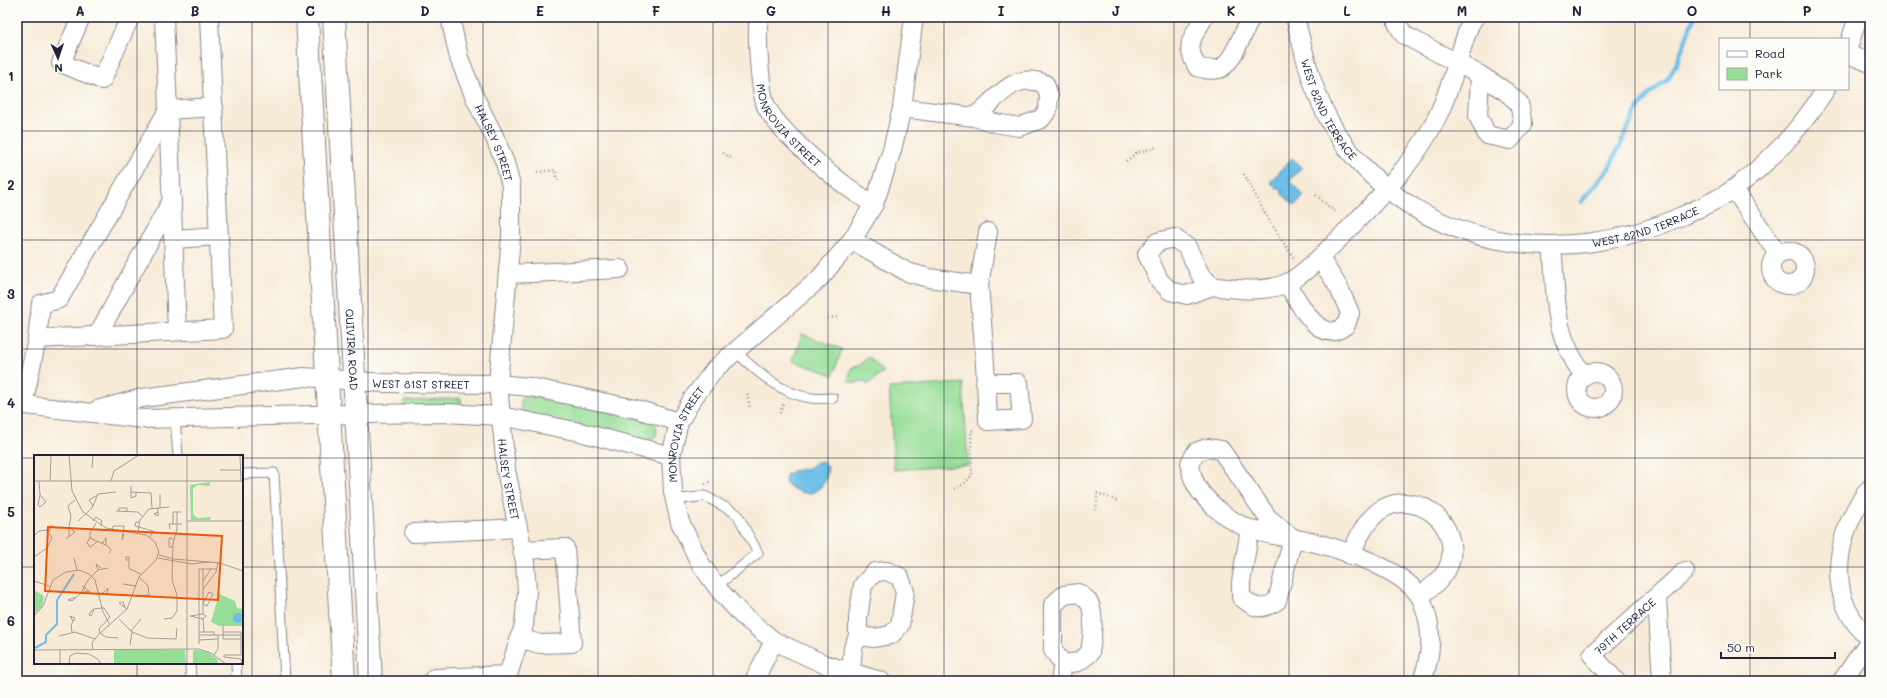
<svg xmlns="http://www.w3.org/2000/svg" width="1887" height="698" viewBox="0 0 1887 698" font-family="Mali,sans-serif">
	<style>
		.green { fill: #96dd97; stroke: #5c8069 }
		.water { fill: #6dbee8; stroke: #487092 }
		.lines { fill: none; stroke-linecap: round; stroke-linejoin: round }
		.stream { stroke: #6dbee8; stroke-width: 4.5 }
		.lane-casing { stroke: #8c868a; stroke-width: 11 }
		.street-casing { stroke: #8c868a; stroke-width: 20 }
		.primary-casing { stroke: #8c868a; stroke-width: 24 }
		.path { stroke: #8c868a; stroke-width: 2.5; stroke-dasharray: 1 3; stroke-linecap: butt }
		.lane { stroke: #fff; stroke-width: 9 }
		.street { stroke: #fff; stroke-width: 18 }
		.primary { stroke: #fff; stroke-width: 22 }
		.grid { fill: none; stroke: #22223b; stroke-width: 1; stroke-opacity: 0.55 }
		.labels { text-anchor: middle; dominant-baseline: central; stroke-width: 3.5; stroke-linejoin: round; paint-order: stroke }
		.street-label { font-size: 11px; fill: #22223b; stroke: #fdfcf7 }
		.inset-river { fill: none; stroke: #6dbee8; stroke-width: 2 }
		.inset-road { fill: none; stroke: #a29b99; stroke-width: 1 }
		.view { fill: #e8590c; fill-opacity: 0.15; stroke: #e8590c; stroke-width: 2 }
		.inset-edge { fill: none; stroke: #22223b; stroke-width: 2 }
		.neatline { fill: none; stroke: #22223b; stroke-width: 1.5 }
		.grid-label { font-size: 13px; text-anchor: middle; font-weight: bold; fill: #22223b }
	</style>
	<rect width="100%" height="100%" fill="#fdfcf7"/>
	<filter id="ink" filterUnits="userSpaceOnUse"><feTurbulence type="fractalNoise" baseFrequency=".025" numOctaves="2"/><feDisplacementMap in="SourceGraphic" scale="8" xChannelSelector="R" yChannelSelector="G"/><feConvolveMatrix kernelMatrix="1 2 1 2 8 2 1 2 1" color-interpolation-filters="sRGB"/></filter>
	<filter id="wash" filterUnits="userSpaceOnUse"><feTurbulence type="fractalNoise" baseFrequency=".012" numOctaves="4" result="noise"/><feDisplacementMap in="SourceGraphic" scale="16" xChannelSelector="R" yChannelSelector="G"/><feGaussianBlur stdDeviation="0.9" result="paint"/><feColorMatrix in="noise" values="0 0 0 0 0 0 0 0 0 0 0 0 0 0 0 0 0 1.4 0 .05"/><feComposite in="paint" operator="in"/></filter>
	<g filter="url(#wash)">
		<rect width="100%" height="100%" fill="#f7ebd8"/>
		<g class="green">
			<polygon points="802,334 842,349 833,375 793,361"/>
			<polygon points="869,357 883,372 867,385 866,381 856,382 856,384 848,381 851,368 860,365"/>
			<polygon points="963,383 968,465 894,470 889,388"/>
			<path d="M529,395L652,421L657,427L656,436L650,440L645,441L526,415C520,409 519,404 523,396Z"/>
			<polygon points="461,398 462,408 404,409 404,401"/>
		</g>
		<g class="water">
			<polygon points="1292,158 1302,167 1290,180 1304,196 1295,206 1281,193 1283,190 1280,188 1278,190 1270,182"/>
			<path d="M816,462H822L828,466C827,494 804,502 785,482L786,475L793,471L808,468Z"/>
		</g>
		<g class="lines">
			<polyline class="stream" points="1581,202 1608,170 1636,112 1648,96 1667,80 1676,65 1694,17"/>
		</g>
	</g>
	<g filter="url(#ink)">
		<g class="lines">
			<g class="lane-casing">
				<g id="lane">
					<path d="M735,351C756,371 781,394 811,398C818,399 826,398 833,398"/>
					<polyline points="175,418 178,456"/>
					<polyline points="242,474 274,473 285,681"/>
					<polyline points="675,500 705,496 737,514 758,553 717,586"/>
					<polyline points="190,663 191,681"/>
					<polyline points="236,663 237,681"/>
				</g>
			</g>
			<g class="street-casing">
				<g id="street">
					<polyline points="81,17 61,63 102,80 130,17"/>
					<polyline points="164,17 168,110 214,107"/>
					<path id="s1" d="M450,17L459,58L475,98L495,138L505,163L511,186V237L498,384L506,470L525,562L527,592L524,625L506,681"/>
					<path id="s2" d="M759,17C756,33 760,95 767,108C782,135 846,190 874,204"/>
					<path d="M1204,17C1192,39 1184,43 1197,67C1204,69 1211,71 1219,69C1231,66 1245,29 1251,17"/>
					<path id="s3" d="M1295,17C1306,63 1317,110 1347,148C1428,251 1565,269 1682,216C1699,208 1719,200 1735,188C1771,161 1802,127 1826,89"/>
					<polyline points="1397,17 1397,23 1404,35 1480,75"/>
					<polyline points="1848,48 1858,17"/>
					<polyline points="1848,54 1870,63"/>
					<polygon points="1480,75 1505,91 1519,103 1523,124 1510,140 1487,135 1478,116"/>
					<path d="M902,108L974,117L995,123L1019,127L1041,119L1048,110L1049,96L1045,84C1013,70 997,100 974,117"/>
					<polyline points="168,110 177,331"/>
					<polyline points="1734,189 1778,254"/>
					<polygon points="1174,238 1187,247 1201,276 1212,286 1187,295 1170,291 1159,280 1147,254 1157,242"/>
					<polyline points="174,239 219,236"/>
					<path d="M852,240L907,272L929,278L979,285C983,330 986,376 988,421L1022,419L1019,383H985"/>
					<path d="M1552,245C1557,298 1551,330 1584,376"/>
					<circle cx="1788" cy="268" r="17"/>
					<polyline points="508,274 620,269"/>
					<path d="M1287,283C1296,297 1314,336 1335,331C1339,330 1343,327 1346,325L1350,313L1339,288L1320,258"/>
					<polyline points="979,285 988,232"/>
					<path d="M1212,286C1235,289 1265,293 1287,283C1304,275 1324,253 1338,240C1375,202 1417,162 1439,113C1452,85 1459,54 1470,24L1475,17"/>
					<polyline points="97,336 172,200"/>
					<polyline points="37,339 223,329 209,17"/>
					<circle cx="1595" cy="390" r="18"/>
					<polyline points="17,404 143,419 356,414 445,413 501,416 580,432 671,456"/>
					<polyline points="23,405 37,339 41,304 59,299 168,110"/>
					<path id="s4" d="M97,410L142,398L304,377L384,383L498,384L530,387L636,409L679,422"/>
					<path d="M1870,488C1835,531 1823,600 1870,638"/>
					<path d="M1250,529L1241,582V597C1256,609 1260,611 1277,601L1293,538"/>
					<polyline points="413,533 518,528"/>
					<path d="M1293,538L1268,518L1221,450L1207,448L1196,452L1190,463C1191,468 1191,473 1193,478C1200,499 1230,522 1250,529C1271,537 1294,537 1316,543C1347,551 1400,569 1420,596C1422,599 1423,604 1424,607C1434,633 1431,656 1422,681"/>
					<path d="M1350,555C1358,539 1367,517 1384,508C1419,490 1460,524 1450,562C1446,577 1432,587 1420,596"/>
					<polyline points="1657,597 1662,681"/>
					<polyline points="519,638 540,644 572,643 565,548 522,550"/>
					<polyline points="851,671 853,648 858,636 858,618 863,585 875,572 887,571 900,577 905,592 900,625 891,635 874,638 858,636"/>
					<polyline points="434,678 508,675"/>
					<polyline points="754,681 774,641"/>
					<path id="s5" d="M881,681L824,664L774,641L742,615L720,591L700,563L680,522L673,492L671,456L679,422L693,398L716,368L819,279L852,240L874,204L892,150L902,108L914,17"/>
					<path d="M1060,681L1063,664L1053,650V605L1064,595L1078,593C1081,595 1086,598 1088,601C1096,611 1092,640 1090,653L1078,662L1063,664"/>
					<path id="s6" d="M1616,681L1592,655L1685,571"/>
					<polyline points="1842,681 1870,640"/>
				</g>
			</g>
			<g class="primary-casing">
				<g id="primary">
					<polyline points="307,17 344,681"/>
					<path id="s7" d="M334,17L371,681"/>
				</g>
			</g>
			<g class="path">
				<polyline points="723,153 732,159"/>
				<polyline points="1126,161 1136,153 1157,147"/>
				<polyline points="537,172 555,170 558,182"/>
				<polyline points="1244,174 1267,217 1295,260"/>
				<polyline points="1316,195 1335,212"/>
				<polyline points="828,318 839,317"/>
				<polyline points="747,394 750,409"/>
				<polyline points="780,413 784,402"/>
				<polyline points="705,484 711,481"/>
				<polyline points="954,489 964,484 972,475 971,431 975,430"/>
				<polyline points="1097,493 1118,501"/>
				<polyline points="1095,510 1097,504 1097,494"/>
			</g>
			<use href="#lane" class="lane"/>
			<use href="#street" class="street"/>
			<use href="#primary" class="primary"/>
		</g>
	</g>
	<path class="grid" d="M137,17V456M252,17V681M368,17V681M483,17V681M598,17V681M713,17V681M828,17V681M944,17V681M1059,17V681M1174,17V681M1289,17V681M1404,17V681M1519,17V681M1635,17V681M1750,17V39M1750,89V681M17,131H1870M17,240H1870M17,349H1870M17,458H35M242,458H1870M17,567H35M242,567H1870M137,663V681"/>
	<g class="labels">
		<g class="street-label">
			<text stroke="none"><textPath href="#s3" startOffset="99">WEST 82ND TERRACE</textPath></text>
			<text stroke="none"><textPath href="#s2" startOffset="118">MONROVIA STREET</textPath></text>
			<text stroke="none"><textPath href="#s1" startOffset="134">HALSEY STREET</textPath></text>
			<text stroke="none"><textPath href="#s3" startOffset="473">WEST 82ND TERRACE</textPath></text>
			<text stroke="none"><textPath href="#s7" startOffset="333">QUIVIRA ROAD</textPath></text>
			<text stroke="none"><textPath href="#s4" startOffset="327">WEST 81ST STREET</textPath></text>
			<text stroke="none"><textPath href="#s5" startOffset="360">MONROVIA STREET</textPath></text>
			<text stroke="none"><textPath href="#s1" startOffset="475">HALSEY STREET</textPath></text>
			<text stroke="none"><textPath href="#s6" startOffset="79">79TH TERRACE</textPath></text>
		</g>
	</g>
	<g transform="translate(34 455)">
		<rect width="209" height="209" fill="#f7ebd8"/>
		<path d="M176,27V31L164,30L159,33V59L163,63L177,62L176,65H157L156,30ZM0,135L10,141L8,152L0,159ZM185,139L201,146L203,153L209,154V171H185L177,167ZM80,195H151L152,209H80ZM163,195L174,197L183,204L184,209L159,208V196Z" fill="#96dd97"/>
		<path d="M199 163a5 5 0 1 1 10 0a5 5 0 1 1-10 0Z" fill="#6dbee8"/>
		<path class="inset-river" d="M1,193L12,187V180L23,169V145L40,119"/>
		<path class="inset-road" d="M35,0L38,36L49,57L72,73L112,80L121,87L125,97L122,105L105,122L93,154L64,180L58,188L59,195M153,0V209M206,0L207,26M58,13L59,0M186,15H206M0,26H209M5,26L6,40M16,26L17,0M77,26L80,16L105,0M97,31V43L102,41V38M97,37L117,38L118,53M6,40L12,47L6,52L4,50ZM59,51L55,45L64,40M126,52V39M82,56L104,57L109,62M85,56V53H93V56M124,57V61L120,59L124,57V52M44,66L58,53L64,39L82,37M59,66L62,62L68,66L67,71M153,66H209M105,67H102L101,71L119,76L116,82M62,68L56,78V83L74,91L77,95L75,98M139,69V57H143M35,72L37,61L34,51L41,45M136,74L135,69H148M13,75L18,70L15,77M78,75L79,71H90L88,85L90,79M104,77L106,65L115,54L135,52M0,81L5,76L13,75L18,83L13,93L0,102M56,83L53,88L56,92L63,87M32,84L41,77L35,72V82M68,89L72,83V90M139,92H135V83L139,84M125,100L140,104L186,108L209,116M40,103L43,115M124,103L158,109L175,107M95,105H92V102H95V113L96,114L107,119M64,115L62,109L67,113M0,126L15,131M169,126L177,114M89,129L102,131M48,131L56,137L49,136M169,134L182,117L184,108M169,134V159M169,134V114M175,137L179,139L173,151L169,149ZM65,138L73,139L74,133L69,138M100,141L115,140L114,131L105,122M42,142L34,145L38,146L47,138L54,125L64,115L74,113M91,152L89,147L85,148L93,154M60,155L57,161L55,160L57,156L60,154L67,153H70L76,162L65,174L66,178L72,182L84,183M169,159L172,161L169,164L156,161ZM0,161L9,151L19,125L32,117L45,115L55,119L61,125L69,157L76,170M85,164L98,177L113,183L142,184L143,173M130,164L138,163L143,156V140L138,125L139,88L143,74V57H147M189,171V184H207M97,176L107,164M38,177L37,170L41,163L36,161L39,166M165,177H170L169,164M170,177H180V180M189,177H207V200H190V202L207,204L208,209M165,180H207M25,181L41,177L61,184M165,185L184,184M165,189V114H182M96,190L98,177M0,195L165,194L177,198L192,209M26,195V209M180,200L184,194V180M35,209L36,201L42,198L55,199L64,204L67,209"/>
		<path class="view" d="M14,72L188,81L184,145L11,136Z"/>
		<rect width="209" height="209" class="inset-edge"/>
	</g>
	<rect width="1887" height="698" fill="none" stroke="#fdfcf7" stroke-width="44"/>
	<rect x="1719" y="38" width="130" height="52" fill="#fdfcf7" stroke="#a5a5ac"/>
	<rect x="1727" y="51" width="20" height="6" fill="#ffffff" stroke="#a5a5ac"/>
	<text x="1755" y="58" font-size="12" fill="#22223b">Road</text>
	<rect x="1727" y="68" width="20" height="12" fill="#96dd97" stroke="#a5a5ac"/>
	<text x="1755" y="78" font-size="12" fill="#22223b">Park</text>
	<g transform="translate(58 58) rotate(177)" stroke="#fdfcf7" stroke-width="3" paint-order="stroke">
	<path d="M0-3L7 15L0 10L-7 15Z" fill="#22223b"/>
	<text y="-6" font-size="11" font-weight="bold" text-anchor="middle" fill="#22223b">N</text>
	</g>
	<path d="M1721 652v6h114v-6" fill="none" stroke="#22223b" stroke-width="2"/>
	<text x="1727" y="652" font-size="12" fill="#22223b" stroke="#fdfcf7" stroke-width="3" paint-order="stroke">50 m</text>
	<rect x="22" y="22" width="1843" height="654" class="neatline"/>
	<g class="grid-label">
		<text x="80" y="16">A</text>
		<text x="195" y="16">B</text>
		<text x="310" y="16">C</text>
		<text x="425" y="16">D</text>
		<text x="540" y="16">E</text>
		<text x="656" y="16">F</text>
		<text x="771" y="16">G</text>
		<text x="886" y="16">H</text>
		<text x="1001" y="16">I</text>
		<text x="1116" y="16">J</text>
		<text x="1231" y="16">K</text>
		<text x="1347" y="16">L</text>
		<text x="1462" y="16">M</text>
		<text x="1577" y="16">N</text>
		<text x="1692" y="16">O</text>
		<text x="1807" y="16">P</text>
		<text x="11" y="81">1</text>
		<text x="11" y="190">2</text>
		<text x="11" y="299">3</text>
		<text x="11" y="408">4</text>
		<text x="11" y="517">5</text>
		<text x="11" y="626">6</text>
	</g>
</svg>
